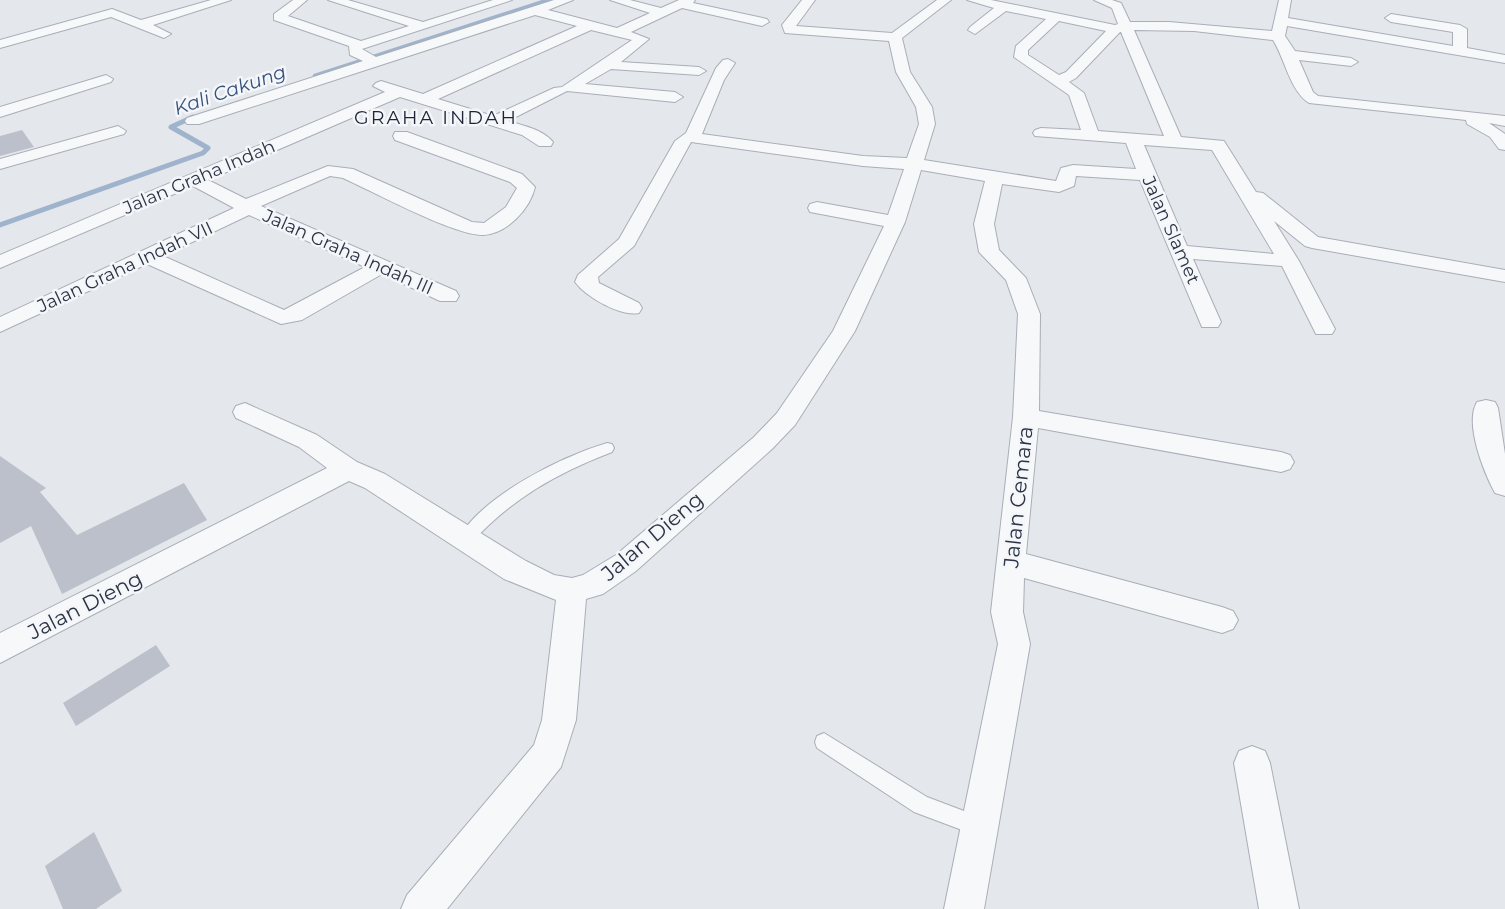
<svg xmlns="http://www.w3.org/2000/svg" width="1505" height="909" viewBox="0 0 1505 909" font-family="Montserrat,sans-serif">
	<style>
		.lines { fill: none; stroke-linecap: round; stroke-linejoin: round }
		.stream-far1 { stroke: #9fb4cc; stroke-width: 4.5 }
		.stream { stroke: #9fb4cc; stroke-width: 5 }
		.building { fill: #bbc0ca }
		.service-casing { stroke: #a9aeb7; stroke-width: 2 }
		.minor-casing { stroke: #a9aeb7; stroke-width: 2 }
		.service { fill: #f7f8fa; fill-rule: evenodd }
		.minor { fill: #f7f8fa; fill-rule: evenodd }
		.labels { text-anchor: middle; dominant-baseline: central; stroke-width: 5; stroke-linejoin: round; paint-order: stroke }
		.far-street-label { font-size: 18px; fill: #2b3445; stroke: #f4f6f9 }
		.far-water-label { font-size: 19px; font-style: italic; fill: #34527a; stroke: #f4f6f9 }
		.far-neighbourhood-label { font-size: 19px; letter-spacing: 2px; fill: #1d2536; stroke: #f4f6f9 }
		.street-label { font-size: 21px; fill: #2b3445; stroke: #f4f6f9 }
	</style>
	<rect width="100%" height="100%" fill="#e4e7ec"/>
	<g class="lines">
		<polyline class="stream-far1" points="315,76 549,0"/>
		<polyline class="stream" points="0,225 203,153 208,148 171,127 193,117"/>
	</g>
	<g class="building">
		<polygon points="22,130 34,147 0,156 0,136"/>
		<polygon points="0,456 46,488 40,492 77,535 184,483 207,520 62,594 31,526 0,543"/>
		<polygon points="156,645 170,666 76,726 63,703"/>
		<polygon points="94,832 122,891 96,909 63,909 45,866"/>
	</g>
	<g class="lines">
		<g class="service-casing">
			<g id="service">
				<path d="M607,443L612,444L614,448L612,452C557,473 511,499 471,543L466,545L461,543L458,539C483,495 561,457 607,443Z"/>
				<polygon points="824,733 927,797 985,819 988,826 985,833 978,836 914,812 817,748 815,742 817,736"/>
			</g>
		</g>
		<g class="minor-casing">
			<g id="minor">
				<polygon points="211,0 231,0 153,25 171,34 164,38 111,17 0,48 0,40 112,9 141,20"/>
				<path d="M293,0H307L288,16L361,41L409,26L328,0H348L423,22L493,0H512L362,49L376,57L554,0H573L548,10L617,28L650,13L610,0H630L661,8L679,0H695L693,3L767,19L769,22L762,26L682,8L631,32L649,39L621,62L699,67L706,71L699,75L611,69L585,84L675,92L683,97L675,102L567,91L508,121C524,126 542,129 553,142L551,146H539L522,135L400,97L208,180L246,199L328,166L353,169L472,222L484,223L506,207L517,188L510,182L395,140L393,136L395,132H407L522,174L535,187C530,209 507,234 483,235C453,235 374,192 343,178L330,176L261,206L456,291L459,296L456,301H440L382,274L302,320L281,324L147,264L0,332V317L234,208L193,186L0,268V255L385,92L373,86L376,83L381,81L423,94L577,26L535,15L199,124H187L185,121L187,118L363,61L350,55L349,46L274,20V14ZM591,30L632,40L562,87L554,88L493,116L438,99ZM249,215L365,267L284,310L163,256Z"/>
				<path d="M802,0H815L796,26L892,33L937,0H951L902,38L910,72L932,107L935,124L924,160L1056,181L1061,168L1073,165L1136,169L1126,143L1035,136L1033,133L1035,130L1041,128L1081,130L1069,95L1014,57L1016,46L1046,19L1006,11L975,34L968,30L970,27L994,8L967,0H991L1115,25L1118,24L1112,8L1094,0H1112L1121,3L1130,22H1169L1272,31L1279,0H1291L1288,18L1453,46V32L1391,22L1385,18L1391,14L1460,25L1467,29V48L1505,55V63L1287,26L1285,36L1295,51L1351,58L1358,62L1351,66L1299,60L1313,92L1318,96L1505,116V126L1489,123L1505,134V150L1499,149L1490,137L1467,124L1466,120L1309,103C1290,91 1285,59 1273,40L1194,31L1134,30L1181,137L1224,141L1256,192L1263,193L1318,237L1505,270V282L1312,248L1305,246L1274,221L1299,261L1335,329L1332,334H1316L1282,266L1193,259L1221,322L1218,327H1202L1140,180L1076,176L1074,186L1059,192L1002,184L994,224L999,250L1026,278L1040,314L1039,411L1281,452L1290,455L1294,462L1290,469L1281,472L1038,428L1026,554L1222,607L1233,611L1238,620L1233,629L1222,633L1024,578L1023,612L1030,644L984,909H944L998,644L991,612L1013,417L1018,314L1006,280L979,252L974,224L985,181L921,170L905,222L855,331L795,425L772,449L636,571L603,594L586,599L576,720L561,767L447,909H401L407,895L534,745L542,720L556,600L504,579L365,488L349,481L0,663V633L327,468L299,447L236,418L233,412L236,406L245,403L317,435L357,462L385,474L526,561L554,575L572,578L583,575L616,555L754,437L777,413L833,331L884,226L810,212L808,208L810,204L817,202L888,215L904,169L863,166L691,142L634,246L598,277L599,283L639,303L642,308L639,313C621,317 586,297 575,282L578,275L619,239L675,141L686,133L716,68L723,60L728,59L735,63L724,80L702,134L863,156L907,158L919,124L916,107L896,72L889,41L785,33L782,25ZM1059,21L1106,31L1066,72L1059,75L1028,55V50ZM1120,32H1121L1164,136L1098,131L1084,93L1069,82L1076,78ZM1144,145L1212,150L1274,254L1187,246Z"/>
				<polygon points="106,75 113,79 111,82 0,117 0,107"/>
				<polygon points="118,126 126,131 124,134 0,169 0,159"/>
				<path d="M1486,400L1495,402L1498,408L1505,454V496L1495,493C1484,473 1464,423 1477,402Z"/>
				<polygon points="1252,746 1265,751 1270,763 1299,909 1259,909 1234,763 1239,751"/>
			</g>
		</g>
		<use href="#service" class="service"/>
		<use href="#minor" class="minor"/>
	</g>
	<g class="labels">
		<g class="far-street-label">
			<text transform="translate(199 177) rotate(-23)">Jalan Graha Indah</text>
			<text transform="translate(1171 230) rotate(66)">Jalan Slamet</text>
			<text transform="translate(348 252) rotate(24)">Jalan Graha Indah III</text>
			<text transform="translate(125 267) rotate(-25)">Jalan Graha Indah VII</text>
		</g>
		<g class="far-water-label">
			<text transform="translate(230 90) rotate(-19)">Kali Cakung</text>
		</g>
		<g class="far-neighbourhood-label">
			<text x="436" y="117">GRAHA INDAH</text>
		</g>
		<g class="street-label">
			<text transform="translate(1018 497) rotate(-84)">Jalan Cemara</text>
			<text transform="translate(652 536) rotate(-40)">Jalan Dieng</text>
			<text transform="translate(85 605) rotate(-27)">Jalan Dieng</text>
		</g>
	</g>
</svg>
